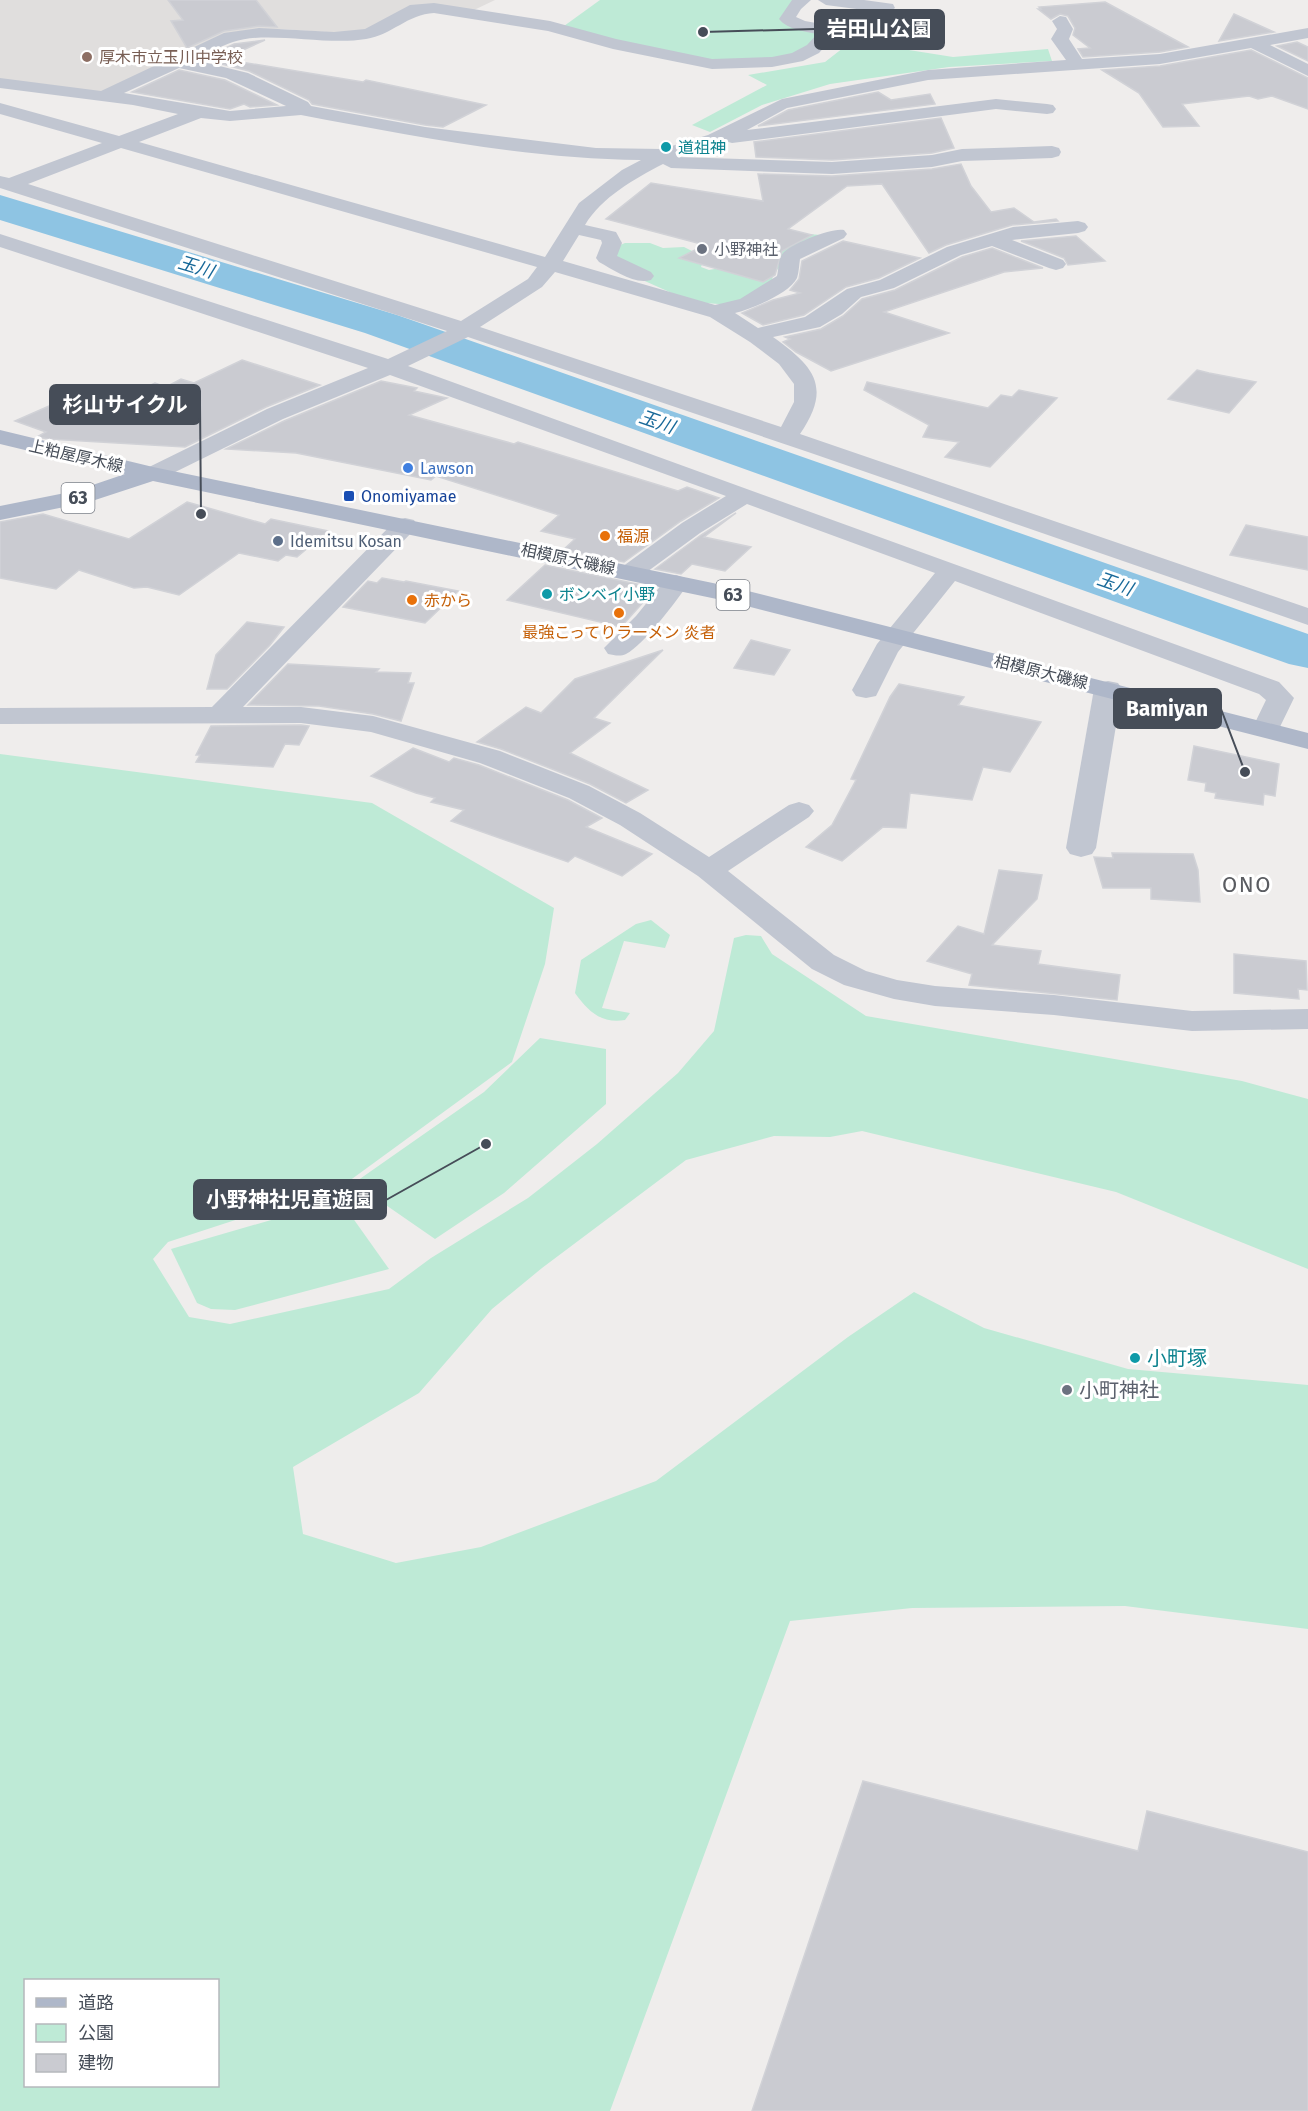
<svg xmlns="http://www.w3.org/2000/svg" width="1308" height="2111" viewBox="0 0 1308 2111" font-family="'Fira Sans','Noto Sans JP',sans-serif">
	<style>
		.education { fill: #e0dedd }
		.green { fill: #beead6; fill-rule: evenodd }
		.lines { fill: none; stroke-linecap: round; stroke-linejoin: round }
		.river { fill: #8ec4e3; fill-rule: evenodd }
		.building { fill: #cacbd1; stroke: #d1d2d7; stroke-width: 1.5 }
		.minor { fill: #c1c6d1; fill-rule: evenodd }
		.major { fill: #aeb7c9; fill-rule: evenodd }
		.education-dot { fill: #8d6e63; stroke: #fff; stroke-width: 2 }
		.culture-dot { fill: #0f9aa8; stroke: #fff; stroke-width: 2 }
		.worship-dot { fill: #6b7280; stroke: #fff; stroke-width: 2 }
		.shop-dot { fill: #3f7fe0; stroke: #fff; stroke-width: 2 }
		.transit-dot { fill: #1a4fb4; stroke: #fff; stroke-width: 2 }
		.food-dot { fill: #e8710a; stroke: #fff; stroke-width: 2 }
		.service-dot { fill: #5c6f8a; stroke: #fff; stroke-width: 2 }
		.labels { text-anchor: middle; dominant-baseline: central; stroke-width: 6; stroke-linejoin: round; paint-order: stroke }
		.far-education-label { font-size: 16px; fill: #785e54; stroke: #fff; text-anchor: start }
		.far-culture-label { font-size: 16px; fill: #0d838f; stroke: #fff; text-anchor: start }
		.far-worship-label { font-size: 16px; fill: #5b616d; stroke: #fff; text-anchor: start }
		.far-street-label { font-size: 16px; fill: #464d58; stroke: #fff }
		.far-shop-label { font-size: 16px; fill: #366cbe; stroke: #fff; text-anchor: start }
		.far-transit-label { font-size: 16px; fill: #164399; stroke: #fff; text-anchor: start }
		.far-food-label { font-size: 16px; fill: #c56008; stroke: #fff; text-anchor: start }
		.far-service-label { font-size: 16px; fill: #4e5e75; stroke: #fff; text-anchor: start }
		.far-water-label { font-size: 18px; font-style: italic; fill: #186999; stroke: #fff }
		.shield { fill: #fff; stroke: #7e828a; stroke-width: 1.5 }
		.shield-label { font-size: 18px; font-weight: bold; fill: #464d58 }
		.culture-label { font-size: 20px; fill: #0d838f; stroke: #fff; text-anchor: start }
		.worship-label { font-size: 20px; fill: #5b616d; stroke: #fff; text-anchor: start }
		.quarter-label { font-size: 22px; letter-spacing: 1.5px; fill: #5a5c61; stroke: #fff }
		.leader { fill: none; stroke: #464d58; stroke-width: 2 }
		.callout-dot { fill: #464d58; stroke: #fff; stroke-width: 2 }
		.callout { fill: #464d58; stroke: #464d58; stroke-width: 2 }
		.callout-label { font-size: 21px; text-anchor: middle; font-weight: bold; fill: #fff }
	</style>
	<rect width="100%" height="100%" fill="#efedec"/>
	<polygon class="education" points="0,0 495,0 474,10 434,6 365,31 342,33 281,29 246,30 100,93 0,80"/>
	<g class="green">
		<path d="M600,0H797L782,15L819,31C816,37 812,46 806,49C748,82 626,42 564,26Z"/>
		<polygon points="852,41 953,57 1048,49 1052,61 949,67 830,84 762,105 710,132 692,125 767,85 748,75 825,62"/>
		<polygon points="777,226 806,234 822,235 774,272 771,284 731,305 706,303 683,298 620,270 606,251 625,243 650,243 663,248 684,247 692,251 689,256 703,261 701,267 709,270 720,268"/>
		<path d="M0,754L372,803L554,908L545,964L512,1062L345,1184L168,1242L153,1259L189,1317L230,1324L389,1289L431,1258L528,1198L597,1144L678,1073L714,1031L734,938L746,935L761,936L772,954L866,1016L1242,1081L1308,1099V1269L1116,1192L862,1131L830,1137L774,1136L686,1160L542,1268L492,1309L419,1393L293,1467L303,1534L396,1563L481,1547L656,1481L848,1337L914,1292L984,1328L1128,1369L1308,1385V1629L1125,1606L912,1608L790,1621L610,2111H0ZM26,1980H218V2086H26Z"/>
		<path d="M651,920L670,935L665,948L624,941L602,1008L630,1013L625,1020C601,1024 588,1011 575,993L581,960L636,924Z"/>
		<polygon points="540,1038 606,1049 606,1104 504,1193 435,1239 354,1183 484,1092"/>
		<polygon points="340,1200 389,1269 235,1310 211,1309 197,1303 171,1249"/>
	</g>
	<g class="lines">
		<polygon class="river" points="0,195 397,315 1308,634 1308,668 1289,664 365,333 0,220"/>
	</g>
	<g class="building">
		<polygon points="168,0 256,0 277,27 259,26 224,31 187,48 171,21 183,20"/>
		<polygon points="1105,2 1188,47 1160,52 1083,57 1078,49 1090,48 1073,35 1075,28 1068,16 1060,14 1051,19 1038,9 1041,9 1039,7"/>
		<polygon points="1234,14 1274,32 1219,41"/>
		<polygon points="265,40 223,59 363,82 366,80 486,105 443,127 425,125 312,104 309,100 249,71 202,59 234,44"/>
		<polygon points="1297,42 1308,47 1308,61 1277,46"/>
		<polygon points="1251,50 1308,78 1308,109 1272,96 1258,99 1249,96 1182,104 1199,126 1163,127 1139,93 1102,70 1160,66"/>
		<polygon points="179,70 225,80 277,105 250,107 244,104 230,109 132,92"/>
		<polygon points="878,92 891,100 930,94 935,104 758,126 788,110"/>
		<polygon points="941,118 954,148 932,153 832,160 756,157 754,142"/>
		<polygon points="961,164 971,186 991,212 1014,208 1034,222 1056,219 1058,221 1012,225 946,245 929,253 882,184 847,186 788,229 812,235 782,251 775,275 763,282 679,258 705,245 606,219 651,183 763,201 758,174 832,176 932,169"/>
		<polygon points="1076,236 1105,261 1068,265 1064,258 1021,241"/>
		<polygon points="843,241 920,258 879,278 846,287 804,315 763,325 742,313 773,300 800,293 790,290 799,279 802,261"/>
		<polygon points="992,248 1043,268 1004,272 884,312 949,333 831,371 796,352 783,342 790,339 785,337 821,329 843,316 862,299 895,290 962,257"/>
		<polygon points="242,360 320,385 266,407 185,447 48,439 37,437 46,432 15,421 58,402 89,413 155,383 166,387 181,379 194,383"/>
		<polygon points="1197,370 1209,373 1256,382 1229,413 1168,399"/>
		<polygon points="381,381 417,388 414,391 447,398 409,415 514,444 518,442 678,491 687,487 719,498 681,521 624,562 563,550 575,539 541,531 559,515 436,476 431,480 296,453 226,449 284,421"/>
		<polygon points="867,382 988,408 1001,395 1012,397 1019,390 1057,398 990,467 945,457 959,442 923,437 929,425 864,390"/>
		<polygon points="187,502 265,524 271,519 328,531 297,557 286,555 278,561 239,553 179,595 147,587 134,588 79,570 56,589 0,578 0,522 43,514 129,539"/>
		<polygon points="736,513 704,537 751,547 725,571 692,564 681,574 655,569 701,535"/>
		<polygon points="1246,525 1308,537 1308,570 1230,555"/>
		<polygon points="545,565 656,588 621,627 507,600"/>
		<polygon points="382,578 404,582 406,581 458,591 425,623 343,607 368,581 377,583"/>
		<polygon points="247,622 284,627 270,645 227,689 207,689 216,655"/>
		<polygon points="751,640 790,650 774,675 734,668"/>
		<polygon points="663,650 594,718 610,723 570,753 648,790 626,803 590,784 501,749 477,742 526,707 541,713 575,679"/>
		<polygon points="288,664 379,669 376,672 411,673 408,683 414,683 401,721 373,714 319,706 248,705"/>
		<polygon points="899,684 964,697 958,705 1041,722 1010,772 983,767 972,800 910,793 906,828 883,827 842,861 806,847 832,825 856,780 851,779 890,697"/>
		<polygon points="301,725 309,726 299,745 285,744 273,767 196,762 200,755 196,755 211,726"/>
		<polygon points="1194,746 1279,764 1275,796 1264,794 1263,805 1215,798 1216,793 1205,791 1206,783 1188,780"/>
		<polygon points="413,748 449,762 454,758 479,765 568,800 602,818 586,827 652,854 622,876 575,856 568,862 451,821 464,810 431,802 435,798 416,793 371,776"/>
		<polygon points="1112,853 1193,854 1198,870 1200,902 1151,899 1151,888 1103,888 1094,857 1113,858"/>
		<polygon points="999,870 1042,875 1037,899 992,945 1041,951 1038,964 1120,975 1117,1000 969,985 972,974 927,961 958,926 984,934"/>
		<polygon points="1234,954 1306,961 1307,990 1298,989 1299,999 1234,993"/>
		<polygon points="863,1781 1138,1851 1147,1811 1308,1852 1308,2111 752,2111"/>
	</g>
	<g class="lines">
		<g class="minor">
			<path d="M792,0H811L801,9L796,17L805,21L887,36L893,37L896,41L893,45L887,46L833,37L819,53L803,61L772,67L712,69L613,49L548,31L434,13C408,14 392,35 366,39C326,46 267,30 233,42C220,46 208,54 195,60L248,73L308,102L311,106L425,127L596,148L662,149L708,135L782,99L928,70L1066,60L1051,39L1057,29L1052,21L1060,16L1066,17L1073,29L1069,39L1082,59L1160,54L1308,28V38L1270,45L1308,64V76L1251,48L1160,64L928,80L787,108L747,130L996,99L1047,104L1053,105L1056,109L1053,113L1047,114L996,109L732,143L725,141L677,157L832,162L932,155L962,149L1052,146L1059,148L1061,152L1059,156L1052,158L962,161L932,167L832,174L671,168L663,164C634,179 602,197 585,225L616,232L622,243L617,256L651,272L654,276L651,280C634,285 614,270 599,262L596,258L602,243L601,240L579,235L563,261L715,305L740,299L777,276C779,268 778,260 783,253C791,244 832,227 844,230L847,234L844,238L800,259C799,265 799,272 797,278C789,294 751,309 735,313L758,328L805,317L847,289L880,280L947,247L1013,227L1078,221L1085,223L1088,227L1085,231L1078,233L1012,240L1063,260L1066,264L1063,268L1056,270L1049,268L992,246L961,255L894,288L861,297L842,314L820,327L773,337C815,367 832,387 800,434L1308,608V625L811,453L468,337L408,366L1279,682L1294,698L1276,735L1266,737L1256,735L1252,729L1266,700L1259,694L955,581L898,652L876,696L866,698L856,696L852,690L877,644L935,573L747,504L700,533L640,577L631,580L622,577L618,572L622,567L682,523L726,496L390,375L283,419L161,479L153,481L145,479L141,474L145,469L267,409L368,368L0,247V234L388,359L447,331L0,188V176L9,178L102,143L0,114V103L119,136L178,114L133,105L0,88V78L101,91L224,33L259,28L334,32L365,29L410,5L434,3L550,21L616,39L712,59L772,57L792,53L807,45L817,34C804,31 788,30 779,19ZM179,68L226,78L286,106L230,111L124,93ZM301,115C413,136 527,159 641,160L622,170L579,203L545,257L139,142L201,118L230,121ZM121,148L537,267L528,279L461,321L28,184ZM555,272L710,317L750,342L779,364L794,384V402L781,427L480,327L542,287Z"/>
			<polygon points="818,0 864,0 893,4 895,8 887,13 826,5"/>
			<polygon points="405,518 414,520 417,525 414,530 243,707 301,707 373,716 500,751 589,786 640,813 709,857 789,805 799,802 809,805 814,811 809,817 728,871 834,955 866,971 897,980 935,986 1054,995 1192,1011 1308,1009 1308,1029 1192,1031 1054,1015 935,1006 894,999 844,985 812,969 698,876 620,825 569,798 480,763 371,732 301,723 0,724 0,708 212,707 396,520"/>
			<path d="M676,575L685,578L689,583C677,600 644,645 626,654C620,657 614,655 608,654L604,648L636,616L667,578Z"/>
			<polygon points="1108,681 1118,683 1122,689 1096,848 1092,854 1081,857 1070,854 1066,848 1094,689 1098,683"/>
		</g>
		<polygon class="major" points="0,430 153,467 732,587 1308,733 1308,749 731,602 153,481 89,502 0,520 0,506 75,491 125,474 0,444"/>
	</g>
	<circle class="education-dot" cx="87" cy="57" r="6"/>
	<g class="culture-dot">
		<circle cx="666" cy="147" r="6"/>
		<circle cx="547" cy="594" r="6"/>
		<circle cx="1135" cy="1358" r="6"/>
	</g>
	<g class="worship-dot">
		<circle cx="702" cy="249" r="6"/>
		<circle cx="1067" cy="1390" r="6"/>
	</g>
	<circle class="shop-dot" cx="408" cy="468" r="6"/>
	<rect class="transit-dot" x="343" y="490" width="12" height="12" rx="3"/>
	<g class="food-dot">
		<circle cx="605" cy="536" r="6"/>
		<circle cx="412" cy="600" r="6"/>
		<circle cx="619" cy="613" r="6"/>
	</g>
	<circle class="service-dot" cx="278" cy="541" r="6"/>
	<g class="labels">
		<g class="far-education-label">
			<text x="99" y="57">厚木市立玉川中学校</text>
		</g>
		<g class="far-culture-label">
			<text x="678" y="147">道祖神</text>
			<text x="559" y="594">ボンベイ小野</text>
		</g>
		<g class="far-worship-label">
			<text x="714" y="249">小野神社</text>
		</g>
		<g class="far-street-label">
			<text transform="translate(76 456) rotate(13)">上粕屋厚木線</text>
			<text transform="translate(568 559) rotate(12)">相模原大磯線</text>
			<text transform="translate(1041 672) rotate(14)">相模原大磯線</text>
		</g>
		<g class="far-shop-label">
			<text x="420" y="468">Lawson</text>
		</g>
		<g class="far-transit-label">
			<text x="361" y="496">Onomiyamae</text>
		</g>
		<g class="far-food-label">
			<text x="617" y="536">福源</text>
			<text x="424" y="600">赤から</text>
			<text x="619" y="632" text-anchor="middle">最強こってりラーメン 炎者</text>
		</g>
		<g class="far-service-label">
			<text x="290" y="541">Idemitsu Kosan</text>
		</g>
		<g class="far-water-label">
			<text transform="translate(196 267) rotate(17)">玉川</text>
			<text transform="translate(657 422) rotate(19)">玉川</text>
			<text transform="translate(1115 584) rotate(19)">玉川</text>
		</g>
		<g class="shield">
			<rect x="61.5" y="483" width="33" height="30" rx="4.5"/>
			<rect x="716.5" y="580" width="33" height="30" rx="4.5"/>
		</g>
		<g class="shield-label">
			<text x="78" y="498">63</text>
			<text x="733" y="595">63</text>
		</g>
		<g class="culture-label">
			<text x="1147" y="1358">小町塚</text>
		</g>
		<g class="worship-label">
			<text x="1079" y="1390">小町神社</text>
		</g>
		<g class="quarter-label">
			<text x="1247" y="884">ONO</text>
		</g>
	</g>
	<path class="leader" d="M703 32L815 29M201 514L200 405M1245 772L1221 709M486 1144L386 1200"/>
	<g class="callout-dot">
		<circle cx="703" cy="32" r="6"/>
		<circle cx="201" cy="514" r="6"/>
		<circle cx="1245" cy="772" r="6"/>
		<circle cx="486" cy="1144" r="6"/>
	</g>
	<g class="callout">
		<rect x="815" y="10" width="129" height="39" rx="6"/>
		<rect x="50" y="385" width="150" height="39" rx="6"/>
		<rect x="1114" y="689" width="107" height="39" rx="6"/>
		<rect x="194" y="1180" width="192" height="39" rx="6"/>
	</g>
	<g class="callout-label">
		<text x="879" y="36">岩田山公園</text>
		<text x="125" y="412">杉山サイクル</text>
		<text x="1167" y="716">Bamiyan</text>
		<text x="290" y="1207">小野神社児童遊園</text>
	</g>
	<rect x="24" y="1979" width="195" height="108" fill="#ffffff" stroke="#b5b8bc" stroke-width="1.5"/>
	<rect x="36" y="1998" width="30" height="9" fill="#aeb7c9" stroke="#b5b8bc" stroke-width="1.5"/>
	<text x="78" y="2009" font-size="18" fill="#464d58">道路</text>
	<rect x="36" y="2024" width="30" height="18" fill="#beead6" stroke="#b5b8bc" stroke-width="1.5"/>
	<text x="78" y="2039" font-size="18" fill="#464d58">公園</text>
	<rect x="36" y="2054" width="30" height="18" fill="#cacbd1" stroke="#b5b8bc" stroke-width="1.5"/>
	<text x="78" y="2069" font-size="18" fill="#464d58">建物</text>
</svg>
